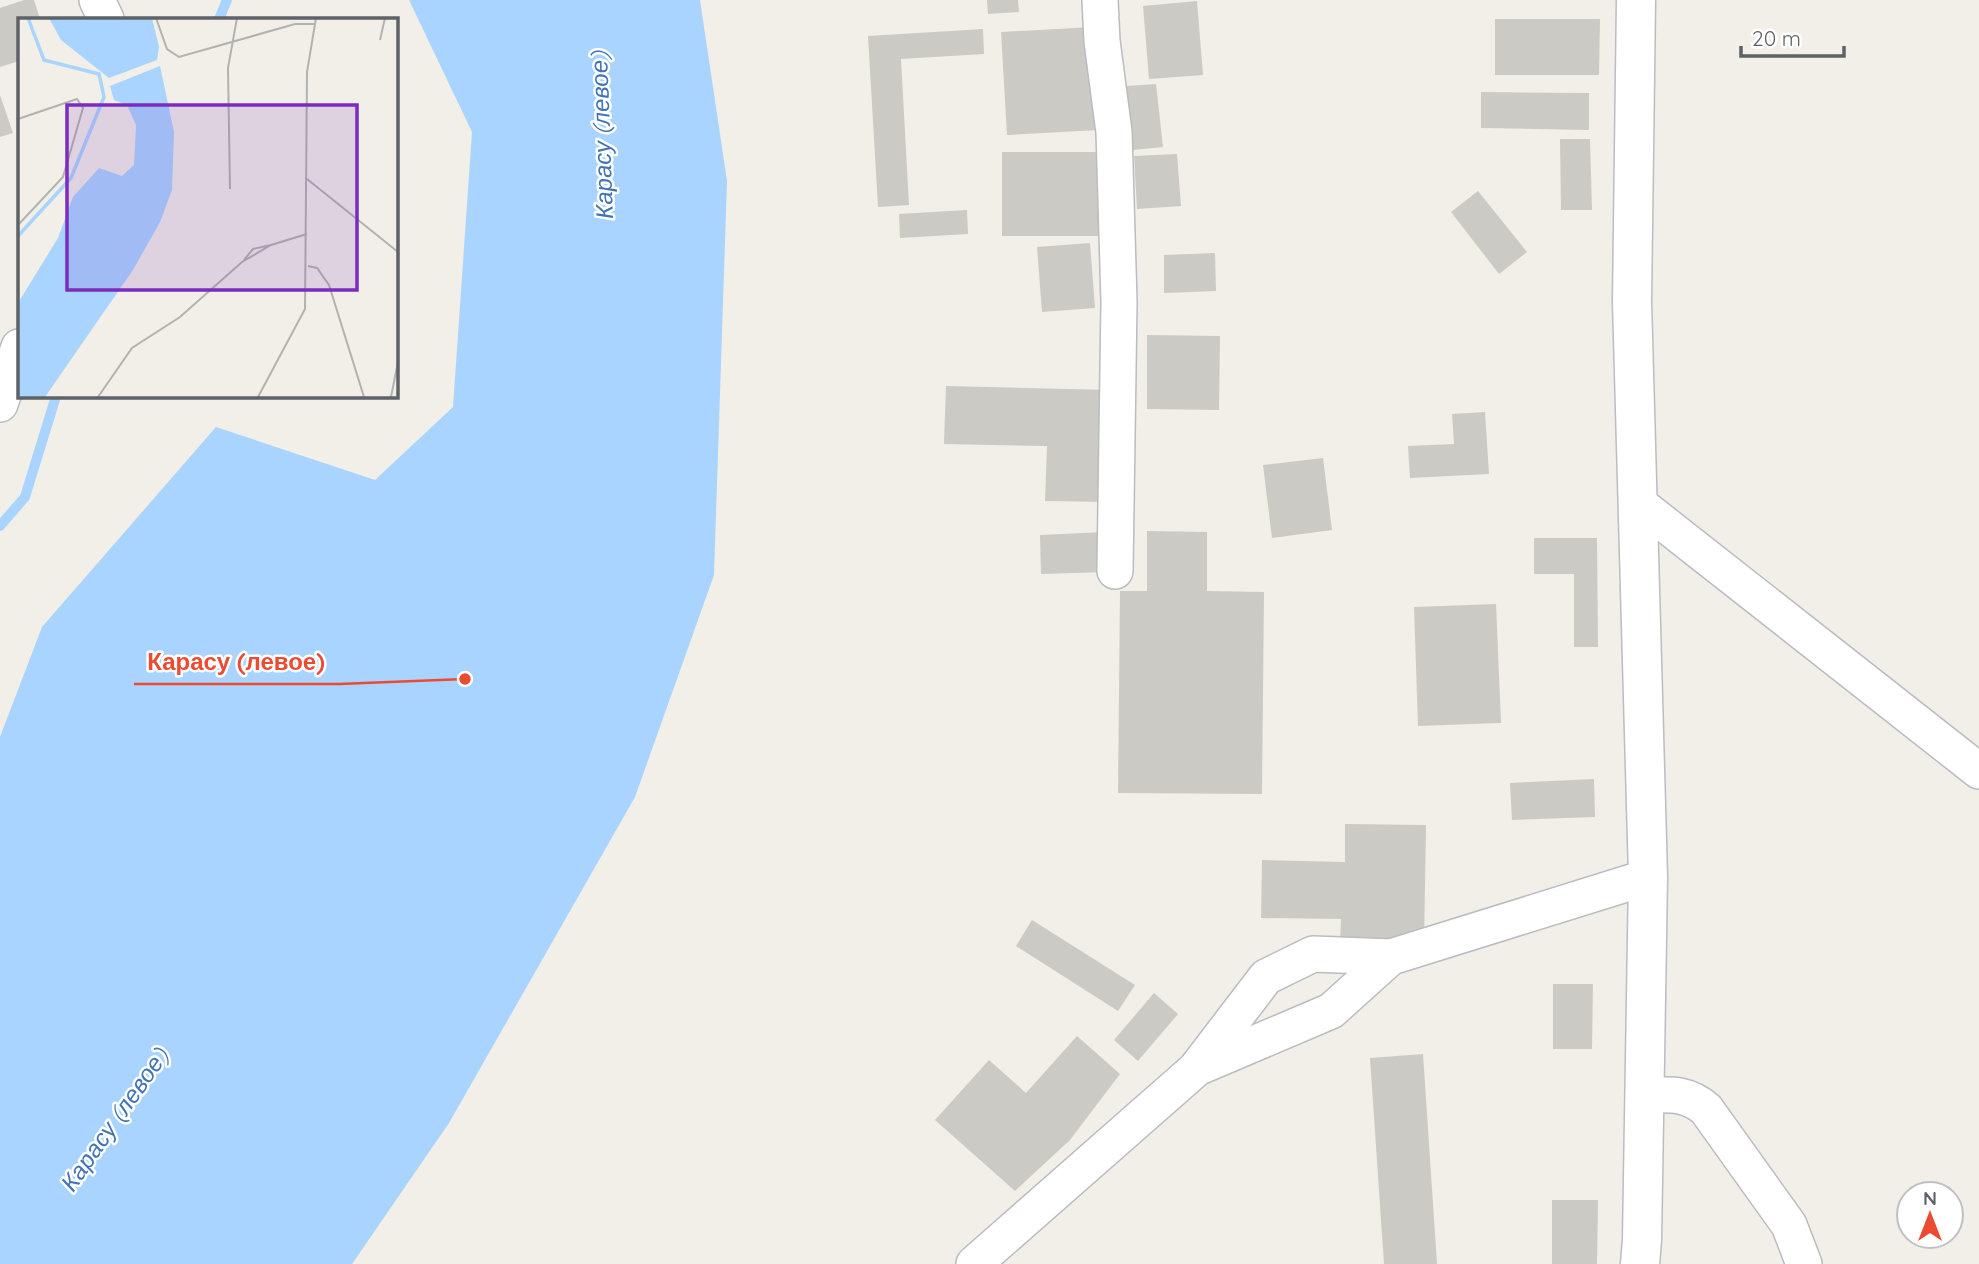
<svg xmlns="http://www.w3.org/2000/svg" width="1979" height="1264" viewBox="0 0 1979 1264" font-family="Quicksand,sans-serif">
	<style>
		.water { fill: #a8d4ff }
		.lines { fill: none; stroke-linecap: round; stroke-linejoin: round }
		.stream { stroke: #a8d4ff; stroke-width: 10 }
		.building { fill: #cccac4 }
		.minor-casing { stroke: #b9bcc0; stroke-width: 38 }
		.secondary-casing { stroke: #babdc2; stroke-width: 41 }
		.minor { stroke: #fff; stroke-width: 35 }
		.secondary { stroke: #fff; stroke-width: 38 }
		.labels { text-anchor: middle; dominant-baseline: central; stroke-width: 5; stroke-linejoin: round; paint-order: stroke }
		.water-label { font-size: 24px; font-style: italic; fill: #4273b4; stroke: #fff }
		.inset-river { fill: none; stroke: #a8d4ff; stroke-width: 3.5 }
		.inset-road { fill: none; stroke: #b2b3b0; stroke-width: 2 }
		.view { fill: #7b2cbf; fill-opacity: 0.15; stroke: #7b2cbf; stroke-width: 3.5 }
		.inset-edge { fill: none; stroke: #5e6267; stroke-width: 3.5 }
		.leader { fill: none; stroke: #ec4b32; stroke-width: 2.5 }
		.callout-dot { fill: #ec4b32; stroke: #fff; stroke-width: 2.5 }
		.callout-label { font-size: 24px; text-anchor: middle; font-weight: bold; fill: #ec4b32; stroke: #fff; stroke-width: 5; stroke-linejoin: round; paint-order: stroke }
	</style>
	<rect width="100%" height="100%" fill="#f1efe7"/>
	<polygon class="water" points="409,0 700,0 727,181 714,575 635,797 449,1123 352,1264 0,1264 0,737 42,627 216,427 375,480 453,407 472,132"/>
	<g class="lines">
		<g class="stream">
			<polyline points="219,19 227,0"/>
			<polyline points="0,526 25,497 56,396"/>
		</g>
	</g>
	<g class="building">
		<polygon points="24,0 34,0 40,19 19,19 19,61 0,67 0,8"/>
		<polygon points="987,0 1018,0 1019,12 988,14"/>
		<polygon points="1197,1 1203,75 1149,79 1143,6"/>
		<polygon points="1495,19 1600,19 1599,75 1495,75"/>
		<polygon points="1093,27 1098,130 1007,135 1001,32"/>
		<polygon points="983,29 984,54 901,59 909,205 878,207 868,36"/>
		<polygon points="1156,84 1163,147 1133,150 1127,86"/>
		<polygon points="1481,92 1589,93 1589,130 1481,128"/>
		<polygon points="0,95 13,133 0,137"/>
		<polygon points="1560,139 1590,139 1592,210 1561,210"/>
		<rect x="1002" y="152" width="106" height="84"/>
		<polygon points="1177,154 1181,206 1137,209 1134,156"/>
		<polygon points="1478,191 1527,252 1499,274 1451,212"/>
		<polygon points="967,210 968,234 900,238 899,214"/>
		<polygon points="1090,243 1095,308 1042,312 1037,247"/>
		<polygon points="1215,253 1216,291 1164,293 1164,255"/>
		<polygon points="1147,335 1220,336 1219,410 1147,409"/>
		<polygon points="946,386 1110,390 1107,502 1045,501 1047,446 944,444"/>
		<polygon points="1485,412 1489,474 1410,478 1408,446 1454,444 1452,414"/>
		<polygon points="1323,458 1332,530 1272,538 1263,465"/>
		<polygon points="1147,531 1207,532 1207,591 1264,592 1262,794 1118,793 1120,591 1147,591"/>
		<polygon points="1105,532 1107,572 1041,574 1040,535"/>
		<polygon points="1534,538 1597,538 1598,647 1574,647 1574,574 1534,574"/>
		<polygon points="1496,604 1501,723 1418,726 1414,607"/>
		<polygon points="1594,779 1595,817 1512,820 1510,783"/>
		<polygon points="1345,824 1426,825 1424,945 1340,943 1341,919 1261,918 1262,860 1345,862"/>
		<polygon points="1032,920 1135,985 1118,1011 1016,946"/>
		<polygon points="1553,984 1593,984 1592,1049 1553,1049"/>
		<polygon points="1154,993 1178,1014 1138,1061 1114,1040"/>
		<polygon points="1077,1036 1120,1074 1070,1140 1015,1191 935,1120 989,1060 1026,1093"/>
		<polygon points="1423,1054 1437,1264 1384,1264 1370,1058"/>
		<polygon points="1552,1200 1598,1200 1597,1264 1552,1264"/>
	</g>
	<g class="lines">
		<g class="minor-casing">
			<g id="minor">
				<polyline points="97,0 106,19"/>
				<polyline points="1100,0 1102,41 1114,132 1119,302 1115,571"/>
				<polyline points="0,404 19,347"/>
				<polyline points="1638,503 1979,771"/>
				<polyline points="1198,1066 1266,977 1313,954 1391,957"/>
				<path d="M1645,1095C1670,1095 1686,1092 1706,1109L1789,1225L1804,1264"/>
				<polyline points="974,1264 1197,1068 1331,1011 1391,957 1648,877"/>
			</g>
		</g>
		<g class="secondary-casing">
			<polyline id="secondary" points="1636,0 1632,301 1648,877 1642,1240 1640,1264"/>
		</g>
		<use href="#minor" class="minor"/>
		<use href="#secondary" class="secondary"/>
	</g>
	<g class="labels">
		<g class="water-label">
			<text transform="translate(601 135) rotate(-92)">Карасу (левое)</text>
			<text transform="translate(114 1119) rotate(-55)">Карасу (левое)</text>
		</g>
	</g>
	<g transform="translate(18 18)">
		<rect width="380" height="380" fill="#f1efe7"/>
		<path d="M31,0H134L141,29L139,42L91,60L43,22ZM142,48L156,114L154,172L142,204L115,252L27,379H0V285L40,220L55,179L81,150L104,158L116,147L118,107L109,87L96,82L92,68Z" fill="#a8d4ff"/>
		<path class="inset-river" d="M0,218L53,160L86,79L81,56L26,42L10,0"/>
		<path class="inset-road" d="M138,0L149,31L161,39L277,6H297M362,22L367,0M0,101L59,81L65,90L45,159L0,207M289,161L380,234M212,171L210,50L219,0M226,242L235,231L253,227M290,248L299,250L311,267L346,379M80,379L114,330L162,299L224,244L253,227L289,216M240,379L287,291L289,54L298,0M373,379L380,344"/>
		<path class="view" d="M49,87H339V272H49Z"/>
		<rect width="380" height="380" class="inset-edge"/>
	</g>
	<path class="leader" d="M465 679L339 684H134"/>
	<circle class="callout-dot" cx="465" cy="679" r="7"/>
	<g class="callout-label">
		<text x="236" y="670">Карасу (левое)</text>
	</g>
	<g transform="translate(1930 1215)"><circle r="33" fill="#ffffff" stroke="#bfc0c2" stroke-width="2"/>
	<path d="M0-5L12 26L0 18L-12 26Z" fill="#ec4b32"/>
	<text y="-10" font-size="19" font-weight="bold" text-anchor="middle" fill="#5e6267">N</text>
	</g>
	<path d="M1741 46v10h103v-10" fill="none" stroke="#5e6267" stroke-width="3.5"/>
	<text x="1752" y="46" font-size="21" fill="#5e6267" stroke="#ffffff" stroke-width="5" paint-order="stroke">20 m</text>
</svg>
